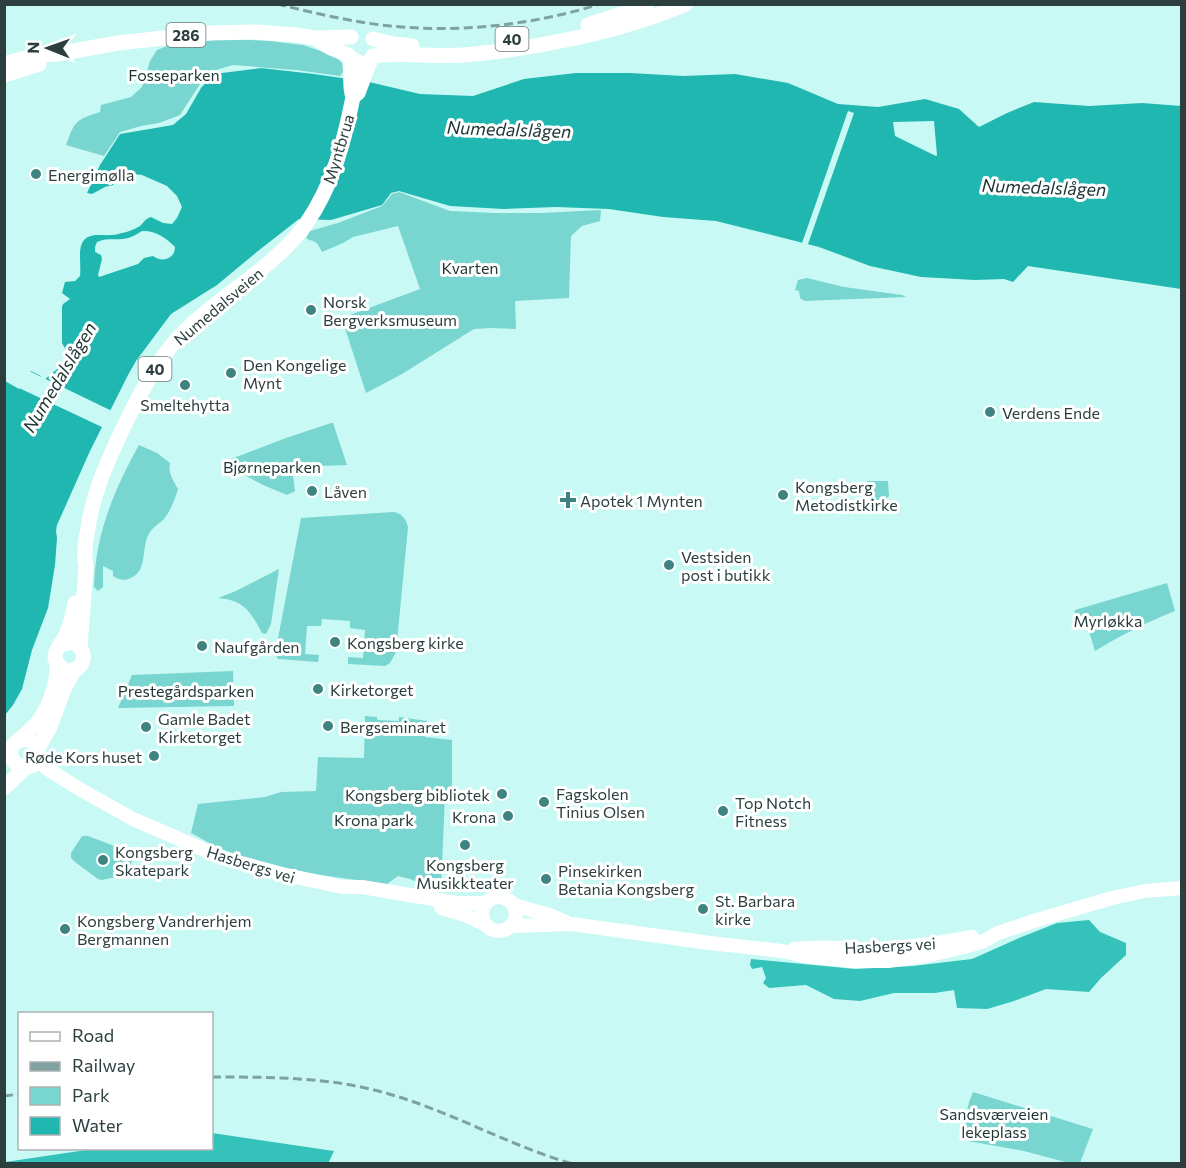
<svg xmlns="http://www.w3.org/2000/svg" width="1186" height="1168" viewBox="0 0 1186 1168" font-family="Commissioner,sans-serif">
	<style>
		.green { fill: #78d5cf }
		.forest { fill: #34c2bb }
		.water { fill: #20b7b0; fill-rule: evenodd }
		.pier { fill: #c9f9f5 }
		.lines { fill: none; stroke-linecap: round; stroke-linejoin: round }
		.secondary { stroke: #fff; stroke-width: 14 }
		.primary { stroke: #fff; stroke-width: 15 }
		.rail { stroke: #7fa19f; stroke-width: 3; stroke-dasharray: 9 4.5; stroke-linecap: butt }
		.poi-dot { fill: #3d8480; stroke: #fff; stroke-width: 2 }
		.labels { text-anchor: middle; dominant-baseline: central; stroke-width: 6; stroke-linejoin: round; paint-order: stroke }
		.shield { fill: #fff; stroke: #6b7978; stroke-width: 1.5 }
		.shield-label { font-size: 15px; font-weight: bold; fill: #2c3f3e }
		.park-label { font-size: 16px; fill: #1f3634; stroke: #fff }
		.street-label { font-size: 16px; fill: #2c3f3e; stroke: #fff }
		.poi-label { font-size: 16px; fill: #2c3f3e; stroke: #fff; text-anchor: start }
		.water-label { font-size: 18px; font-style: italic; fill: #203736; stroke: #fff }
	</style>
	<rect width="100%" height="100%" fill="#c9f9f5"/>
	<g class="green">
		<path d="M228,39L270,41L303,45L335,56L342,63L343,72L340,76L296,70L233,65L219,69L211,73L202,81L180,115L159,123L141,126L120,132L104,156L66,145C75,121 75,120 100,112L101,105L131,97L142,87L150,61L157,50L175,43Z"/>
		<path d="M399,192L450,211L495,213H542L601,210L600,221L582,226L571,236L569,298L515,301L516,329L491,328L474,329L402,374L366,393L343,322L350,315L420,289L398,226L353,237L343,243L322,252C318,244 317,241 309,240L306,238L310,231L338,223L382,206L392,194Z"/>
		<polygon points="807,278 844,287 902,295 906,297 805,301 800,298 799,291 795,290 798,280"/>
		<polygon points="331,423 333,423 347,465 295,467 293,475 295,491 287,495 263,485 226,465 223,462 286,438"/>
		<path d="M139,445L157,453L170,463C168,473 173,480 178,489C175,499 171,510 164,519C160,523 153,527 150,532C140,546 149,570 131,578C124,581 119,580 113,576V571L103,566V587L98,591L94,587C95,535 114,490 139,445Z"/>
		<polygon points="867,481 888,481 889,496 886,499 870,501"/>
		<path d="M393,512C402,513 406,519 408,527L396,652L390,663L385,666L348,664V657L363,658L365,630L350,628V621L322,619L321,626H307L305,654L319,655L318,662L278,659L275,654L301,518Z"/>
		<path d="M279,569L271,624L266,634L262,633C251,612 244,600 218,598L236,591Z"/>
		<path d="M1167,583L1175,611C1147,622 1121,635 1095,651L1085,618L1074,615L1075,610Z"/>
		<polygon points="233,671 234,706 118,708 132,675"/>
		<path d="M365,716L377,717V720L399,721V717L427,721L425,737L452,740V797H445L441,887L424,885L410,879L398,876L387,884C331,876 272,871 220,848C210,844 201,838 191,833L198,804L265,797L281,792L316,791L318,757L364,758Z"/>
		<polygon points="82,836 88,836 133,853 135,856 125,875 102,880 98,879 75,862 71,858 71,853"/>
		<polygon points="973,1092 1093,1129 1080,1163 1069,1163 1024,1151 968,1141 969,1132 963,1131 969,1102"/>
	</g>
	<g class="forest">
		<polygon points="1089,920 1100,932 1126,943 1126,955 1101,978 1089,992 1046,989 1011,1002 987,1009 957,1008 954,990 935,993 894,993 860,1001 834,999 806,985 769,988 763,983 766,978 762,967 752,969 750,965 751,959 855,969 913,966 972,959 1019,938 1057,923"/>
		<polygon points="212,1133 334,1151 328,1164 5,1163 5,1162 100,1148 212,1148"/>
	</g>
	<path class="water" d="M261,68L314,74L369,82L420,94L473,96L524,79L576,73H630L683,76L735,74L788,83L838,104L878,107L925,99L959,109L979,127L1007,113L1034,102L1089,106L1142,103L1181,106V289L1028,266L1013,282L1004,279L975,280L921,277L870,266L819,247L716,221L663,217L609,209L556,207L504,209L450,206L399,191L391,193L382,205L331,220L299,219L258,251L217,285L171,314L136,361L128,375L90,451L57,525L56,531L57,538L55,565L48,608L32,650L22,689L13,705L5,715V381L19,389L31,371L41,376L38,385L62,365L65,361L67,352L62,343V307L63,304L70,299L62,293L65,282L75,281L80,276C82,260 73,235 98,235C106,235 114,236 122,233C128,232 135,229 140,226C144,222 145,219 151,217L163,223L172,224L177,218L182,207L177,196L167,186L142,175L125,173L121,175L113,185L105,187L92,194L87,193L100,165L120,134L173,125L186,114L201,88L210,78L222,73ZM934,121L937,155L936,156L895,136L893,122ZM142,231C154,230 167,238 175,247C175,259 162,263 153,256L144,258L138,264L99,277L98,275L102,259L101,255L95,252V247L97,242C105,238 114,240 123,239C130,238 136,235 142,231Z"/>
	<g class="pier">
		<polygon points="848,111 854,113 807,247 801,246"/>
		<polygon points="27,370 112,411 104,428 19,388"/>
	</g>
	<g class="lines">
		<g class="secondary">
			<polyline points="37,760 49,770 83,791 133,819 223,858 282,874 342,887 362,887 457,903 486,903"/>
			<circle cx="499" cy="914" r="17"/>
			<polyline points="514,905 549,915 566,922"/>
			<polyline points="441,908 465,915 486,925"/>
			<polyline points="511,926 571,924 710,943 782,951 804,956 852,961 888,961 926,956 968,946 984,941 998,933 1037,920 1112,898 1145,891 1182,888"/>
			<path d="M794,949C821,945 848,949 874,949C907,948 940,943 972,937"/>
		</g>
		<g class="primary">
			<polyline points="588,25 625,13 647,4"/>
			<polyline points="315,38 329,47 348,55 353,60 359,62"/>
			<polyline points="373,39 393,44 412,46"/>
			<path d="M373,56C402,52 433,57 464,55C536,49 619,32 686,4"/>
			<polyline points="4,64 36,55 57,54 118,43 210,33 256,32 296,35 315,38 351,37"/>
			<polyline points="4,75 39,64"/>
			<polyline points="353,97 358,93 371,59"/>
			<path d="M61,645C85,633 92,669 70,671C65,671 61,668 58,664C56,662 55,659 55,656C55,649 63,641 66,635C70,625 73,614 75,603"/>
			<path d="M80,647L86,567C83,552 86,538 89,522C96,484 112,451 129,416C139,396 150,375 163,357C172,344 182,333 193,323C231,289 276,265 306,224C333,185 344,142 353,97C348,84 353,70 350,57"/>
			<path d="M21,740C42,737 45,765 27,767C17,768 9,759 11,749C13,742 22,738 27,733C32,728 38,723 42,716C51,702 58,680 57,663"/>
			<polyline points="38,748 50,727 64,689 75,669"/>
			<polyline points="4,788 26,767"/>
		</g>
		<g class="rail">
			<path d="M277,4C314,13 352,22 390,26C461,33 533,25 600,4"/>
			<path d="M212,1077C271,1077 332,1077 389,1094C452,1112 510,1146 573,1164"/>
			<polyline points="4,1096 20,1094"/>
		</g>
	</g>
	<g class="poi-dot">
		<circle cx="36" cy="174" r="6"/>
		<circle cx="311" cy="310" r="6"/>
		<circle cx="231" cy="373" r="6"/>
		<circle cx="185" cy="385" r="6"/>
		<circle cx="990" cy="412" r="6"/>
		<circle cx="312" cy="491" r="6"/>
		<circle cx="783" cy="495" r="6"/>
		<path d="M565 491h6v6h6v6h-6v6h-6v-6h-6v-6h6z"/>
		<circle cx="669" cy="565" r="6"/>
		<circle cx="335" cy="642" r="6"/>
		<circle cx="202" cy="646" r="6"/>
		<circle cx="318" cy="689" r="6"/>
		<circle cx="328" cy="726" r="6"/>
		<circle cx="146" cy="727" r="6"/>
		<circle cx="154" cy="756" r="6"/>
		<circle cx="502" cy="794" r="6"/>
		<circle cx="544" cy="802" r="6"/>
		<circle cx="723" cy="811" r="6"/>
		<circle cx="508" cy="816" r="6"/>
		<circle cx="465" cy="845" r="6"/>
		<circle cx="103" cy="860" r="6"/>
		<circle cx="546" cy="879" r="6"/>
		<circle cx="703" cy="909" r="6"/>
		<circle cx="65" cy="929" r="6"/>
	</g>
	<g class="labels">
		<g class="shield">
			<rect x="166.5" y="23" width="39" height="24" rx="4.5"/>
			<rect x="495.5" y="27" width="33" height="24" rx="4.5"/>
			<rect x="138.5" y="357" width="33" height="24" rx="4.5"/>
		</g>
		<g class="shield-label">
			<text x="186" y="35">286</text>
			<text x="512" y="39">40</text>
			<text x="155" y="369">40</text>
		</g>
		<g class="park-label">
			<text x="174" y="74">Fosseparken</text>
			<text x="470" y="267">Kvarten</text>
			<text x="272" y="466">Bjørneparken</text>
			<text x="1108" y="620">Myrløkka</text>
			<text x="186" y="690">Prestegårdsparken</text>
			<text x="374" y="819">Krona park</text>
			<text x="994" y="1113">Sandsværveien<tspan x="994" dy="18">lekeplass</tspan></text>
		</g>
		<g class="street-label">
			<text transform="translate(338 149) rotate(-73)">Myntbrua</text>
			<text transform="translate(218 306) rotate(-40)">Numedalsveien</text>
			<text transform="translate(251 864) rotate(17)">Hasbergs vei</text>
			<text transform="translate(890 945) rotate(-3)">Hasbergs vei</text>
		</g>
		<g class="poi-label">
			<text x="48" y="174">Energimølla</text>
			<text x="323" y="301">Norsk<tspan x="323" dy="18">Bergverksmuseum</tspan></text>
			<text x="243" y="364">Den Kongelige<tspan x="243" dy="18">Mynt</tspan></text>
			<text x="185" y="404" text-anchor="middle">Smeltehytta</text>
			<text x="1002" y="412">Verdens Ende</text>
			<text x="795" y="486">Kongsberg<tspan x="795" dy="18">Metodistkirke</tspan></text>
			<text x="324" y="491">Låven</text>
			<text x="580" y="500">Apotek 1 Mynten</text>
			<text x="681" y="556">Vestsiden<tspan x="681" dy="18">post i butikk</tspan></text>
			<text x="347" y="642">Kongsberg kirke</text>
			<text x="214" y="646">Naufgården</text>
			<text x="330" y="689">Kirketorget</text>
			<text x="158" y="718">Gamle Badet<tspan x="158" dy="18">Kirketorget</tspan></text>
			<text x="340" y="726">Bergseminaret</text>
			<text x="142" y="756" text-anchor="end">Røde Kors huset</text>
			<text x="556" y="793">Fagskolen<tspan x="556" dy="18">Tinius Olsen</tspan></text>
			<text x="490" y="794" text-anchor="end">Kongsberg bibliotek</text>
			<text x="735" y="802">Top Notch<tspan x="735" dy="18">Fitness</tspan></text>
			<text x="496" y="816" text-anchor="end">Krona</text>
			<text x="115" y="851">Kongsberg<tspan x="115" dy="18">Skatepark</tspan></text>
			<text x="465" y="864" text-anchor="middle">Kongsberg<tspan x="465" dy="18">Musikkteater</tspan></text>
			<text x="558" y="870">Pinsekirken<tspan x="558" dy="18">Betania Kongsberg</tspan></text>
			<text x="715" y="900">St. Barbara<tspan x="715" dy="18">kirke</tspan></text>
			<text x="77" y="920">Kongsberg Vandrerhjem<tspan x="77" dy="18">Bergmannen</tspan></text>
		</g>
		<g class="water-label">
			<text transform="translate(509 129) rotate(2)">Numedalslågen</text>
			<text transform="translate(1044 187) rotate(2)">Numedalslågen</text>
			<text transform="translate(59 377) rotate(-59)">Numedalslågen</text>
		</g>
	</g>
	<rect width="1186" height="1168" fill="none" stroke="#2c3f3e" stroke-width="12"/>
	<rect x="18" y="1012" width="195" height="138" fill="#ffffff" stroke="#abb2b2" stroke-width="1.5"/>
	<rect x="30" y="1032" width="30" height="9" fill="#ffffff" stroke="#abb2b2" stroke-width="1.5"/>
	<text x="72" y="1042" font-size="18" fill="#2c3f3e">Road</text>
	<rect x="30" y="1062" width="30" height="9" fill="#7fa19f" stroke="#abb2b2" stroke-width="1.5"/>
	<text x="72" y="1072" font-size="18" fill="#2c3f3e">Railway</text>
	<rect x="30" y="1087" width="30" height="18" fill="#78d5cf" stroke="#abb2b2" stroke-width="1.5"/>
	<text x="72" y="1102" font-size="18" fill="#2c3f3e">Park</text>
	<rect x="30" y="1117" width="30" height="18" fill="#20b7b0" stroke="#abb2b2" stroke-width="1.5"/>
	<text x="72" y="1132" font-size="18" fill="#2c3f3e">Water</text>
	<g transform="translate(48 48) rotate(271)" stroke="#ffffff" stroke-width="4.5" paint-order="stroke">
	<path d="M0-4.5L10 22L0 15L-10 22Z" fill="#2c3f3e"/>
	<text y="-9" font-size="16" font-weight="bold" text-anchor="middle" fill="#2c3f3e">N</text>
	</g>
</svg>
